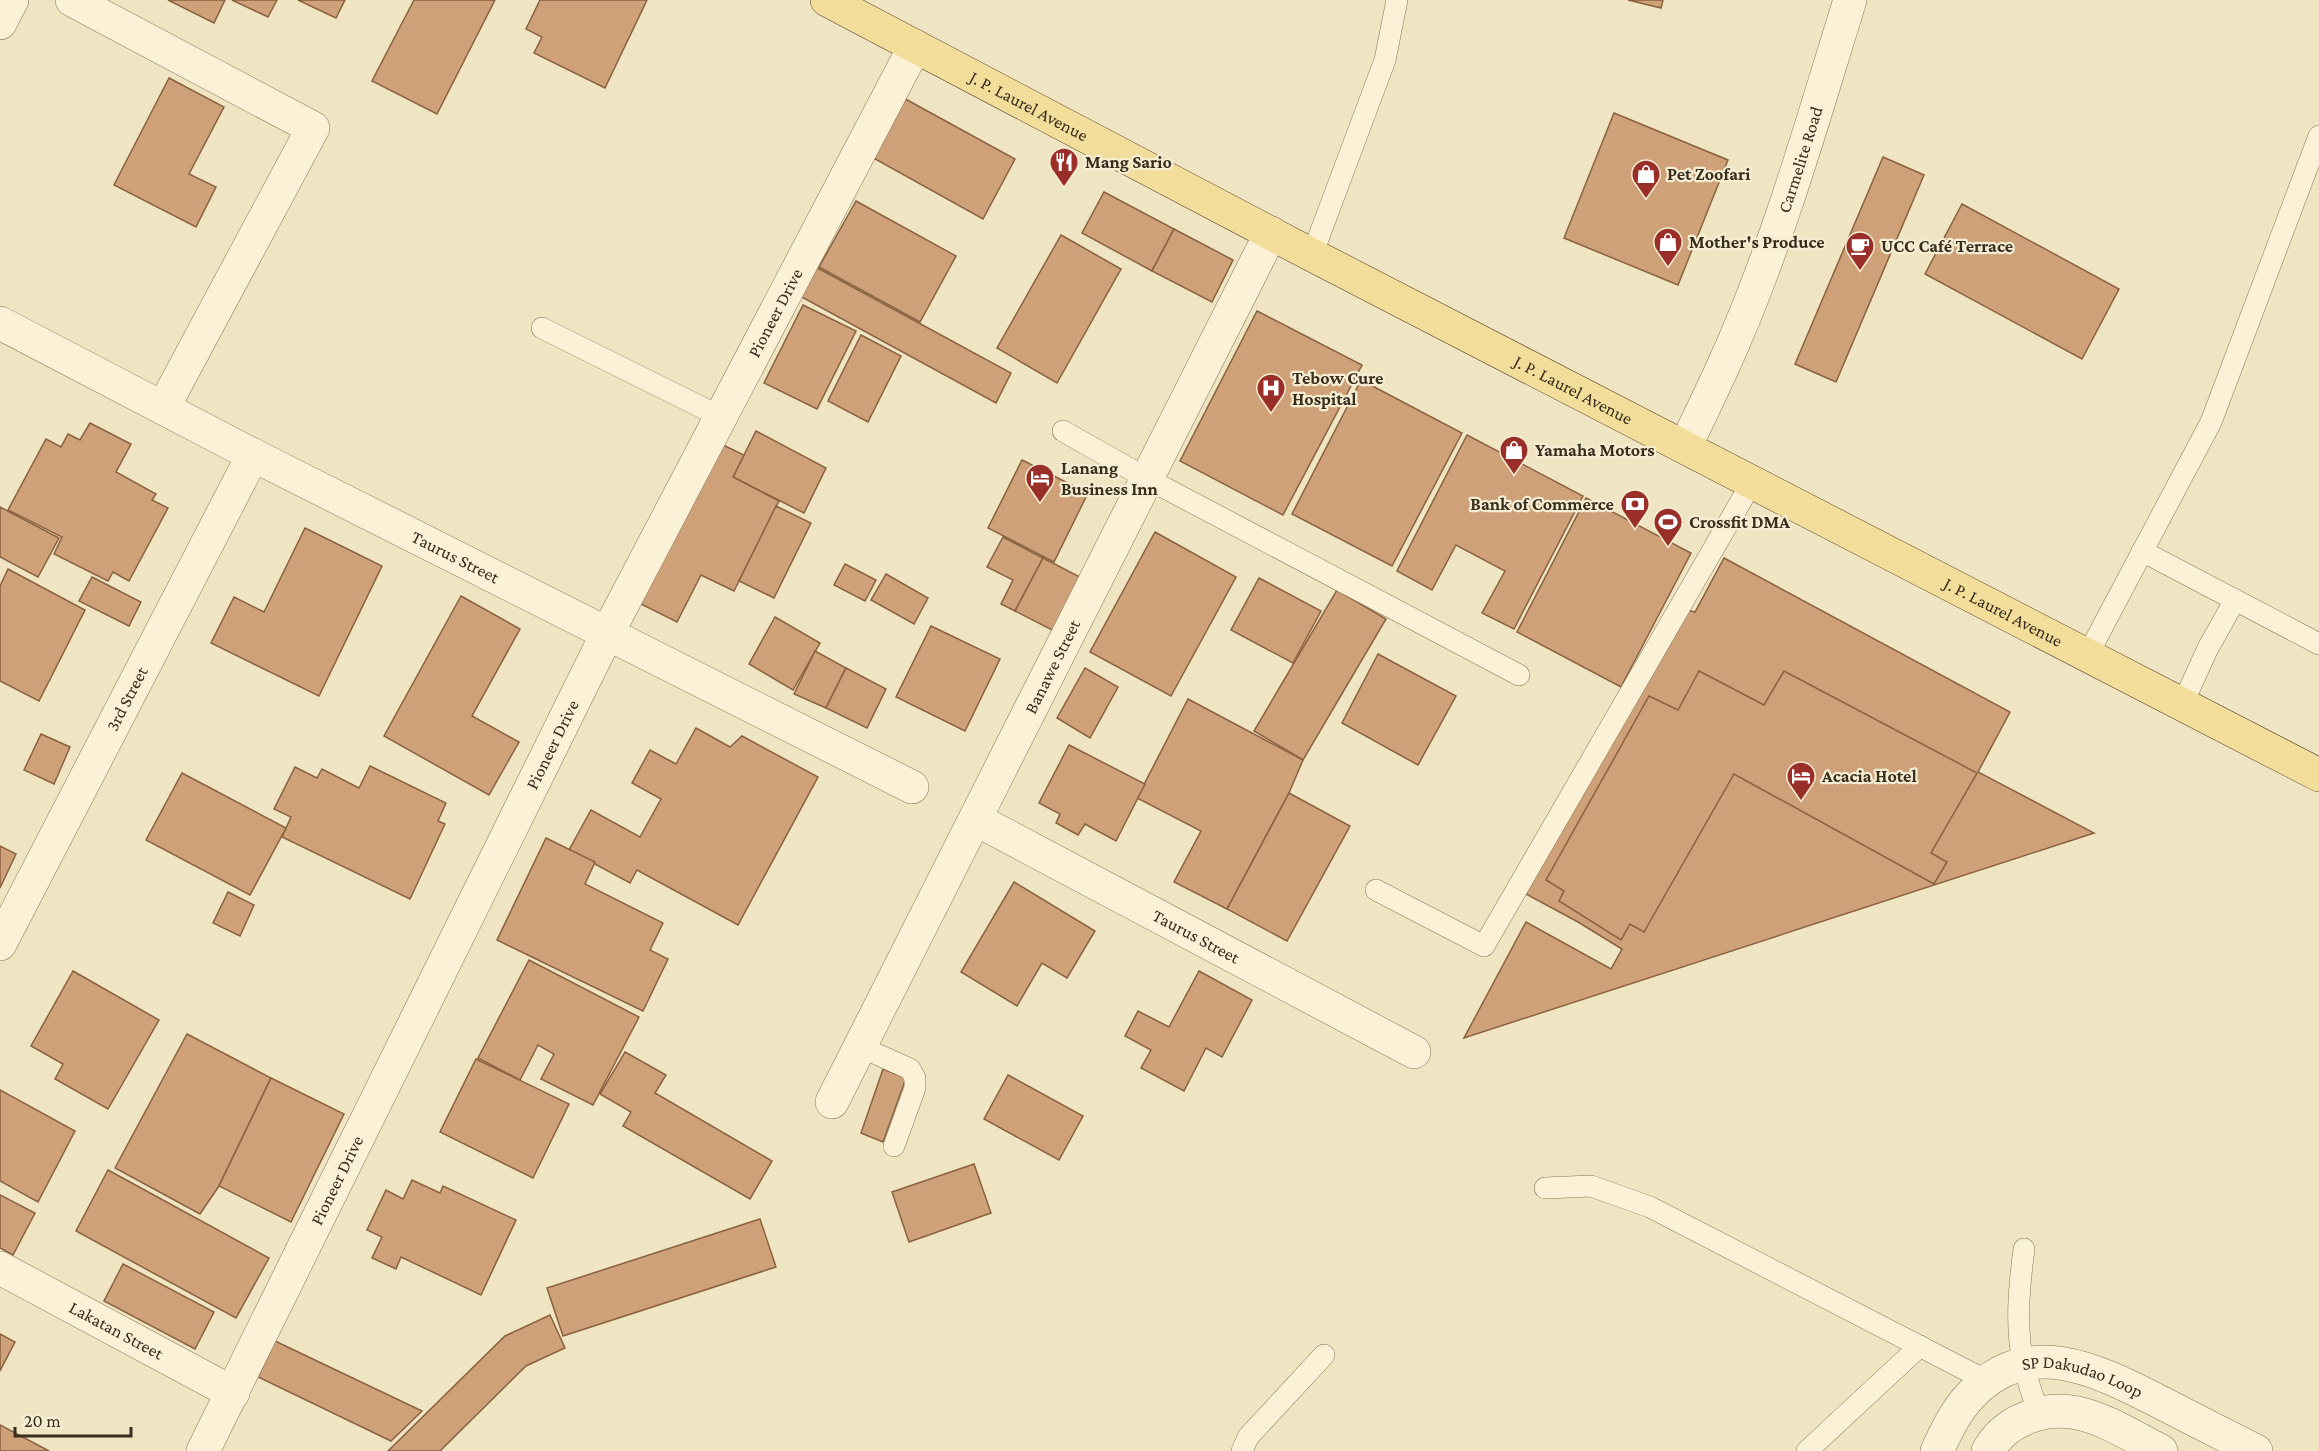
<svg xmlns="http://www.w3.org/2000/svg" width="2319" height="1451" viewBox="0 0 2319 1451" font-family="'Crimson Pro',serif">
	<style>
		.building { fill: #cea178; stroke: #8a613f; stroke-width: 1.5 }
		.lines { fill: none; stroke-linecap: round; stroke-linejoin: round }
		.lane-casing { stroke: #8a7659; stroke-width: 22 }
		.street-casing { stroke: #8a7659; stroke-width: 34 }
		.secondary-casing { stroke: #6c573d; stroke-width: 34 }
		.primary-casing { stroke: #58442e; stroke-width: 34 }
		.lane { stroke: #faf1d7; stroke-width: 21 }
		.street { stroke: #faf1d7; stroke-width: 33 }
		.secondary { stroke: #faf1d7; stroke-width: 33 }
		.primary { stroke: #f3dd9a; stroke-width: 33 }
		.labels { text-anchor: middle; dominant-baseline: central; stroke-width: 4.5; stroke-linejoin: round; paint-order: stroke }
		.street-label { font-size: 18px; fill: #392d1e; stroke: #f6eed3 }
		.poi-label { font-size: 18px; font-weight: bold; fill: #392d1e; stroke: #f6eed3; text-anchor: start }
	</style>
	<rect width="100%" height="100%" fill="#efe5c3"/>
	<g class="building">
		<polygon points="168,0 225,0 214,23"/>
		<polygon points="232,0 277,0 268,17"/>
		<polygon points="298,0 345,0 336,18"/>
		<polygon points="414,0 495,0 437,114 372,81"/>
		<polygon points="540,0 647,0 605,88 534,53 542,37 526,29"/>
		<polygon points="1628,0 1663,0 1661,8"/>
		<polygon points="169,78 224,107 189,174 216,187 196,227 114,185"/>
		<polygon points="900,96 1015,159 983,219 868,155"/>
		<polygon points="1614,113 1728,160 1678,285 1564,238"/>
		<polygon points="1883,157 1924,175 1836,382 1795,364"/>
		<polygon points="1104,192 1174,229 1152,271 1082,233"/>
		<polygon points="856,201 956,256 920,322 819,267"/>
		<polygon points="1962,204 2119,289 2082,359 1925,274"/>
		<polygon points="1174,229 1233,260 1212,302 1152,271"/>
		<polygon points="1061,235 1121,269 1057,383 997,348"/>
		<polygon points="814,266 1011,373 996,403 798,295"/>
		<polygon points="803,305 856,331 817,409 764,383"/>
		<polygon points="1257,311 1362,365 1283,515 1180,461"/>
		<polygon points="861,335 901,356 868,422 828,401"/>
		<polygon points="1361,380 1462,433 1392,566 1292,514"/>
		<polygon points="90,423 131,444 116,472 156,494 152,500 168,508 129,581 113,572 108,581 54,554 62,537 8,510 46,439 61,447 68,434 80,440"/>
		<polygon points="756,431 826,468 804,513 733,477"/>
		<polygon points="1467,435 1583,496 1514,629 1482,613 1505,571 1456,545 1432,590 1397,571"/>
		<polygon points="719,443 744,455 733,477 779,501 734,591 701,575 677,622 639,603"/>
		<polygon points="1022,460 1088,493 1054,562 988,528"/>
		<polygon points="1586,498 1691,553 1621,687 1517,632"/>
		<polygon points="776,506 811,523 774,598 739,581"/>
		<polygon points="0,507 59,538 38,577 0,557"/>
		<polygon points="305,528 382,566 319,696 211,643 234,597 264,612"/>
		<polygon points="1155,532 1236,577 1171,696 1090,652"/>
		<polygon points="1003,537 1043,558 1015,611 1001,604 1013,580 987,567"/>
		<polygon points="1043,558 1080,577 1056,632 1015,611"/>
		<polygon points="1724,558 2010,712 1978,772 2094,833 1464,1038 1526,922 1611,969 1622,949 1578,922 1517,889 1676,607 1695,612"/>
		<polygon points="845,564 876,580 865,601 834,585"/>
		<polygon points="8,569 85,610 39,701 0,681 0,586"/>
		<polygon points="886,574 928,598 914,624 871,600"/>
		<polygon points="92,577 141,602 129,626 79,601"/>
		<polygon points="1259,578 1321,611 1293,663 1231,630"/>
		<polygon points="1337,590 1386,619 1303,760 1254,731"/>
		<polygon points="461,596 520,629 472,716 519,742 489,795 384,736"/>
		<polygon points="775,617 820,643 793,690 749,664"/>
		<polygon points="931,626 1000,659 965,731 896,697"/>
		<polygon points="815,651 846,668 826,708 794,694"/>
		<polygon points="1378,654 1456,696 1418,765 1342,723"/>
		<polygon points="846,668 886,689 867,728 826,708"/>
		<polygon points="1085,668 1118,687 1090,738 1057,718"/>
		<polygon points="1699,671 1764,705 1784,671 1977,773 1931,853 1947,862 1934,884 1734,774 1644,932 1630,924 1621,940 1559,901 1564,891 1546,880 1649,696 1678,710"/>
		<polygon points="1188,699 1303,760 1289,793 1227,909 1174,882 1201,831 1137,798"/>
		<polygon points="696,728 730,747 742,736 818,777 738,925 637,870 630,883 569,850 591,810 640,837 661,799 632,783 650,750 676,764"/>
		<polygon points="41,734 70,747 54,784 24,770"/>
		<polygon points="1069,745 1145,784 1116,841 1085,824 1078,835 1056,823 1060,814 1039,803"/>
		<polygon points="370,766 446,803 438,821 445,824 410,899 282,837 291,817 274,809 295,767 317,778 322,769 359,788"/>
		<polygon points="182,773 286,828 250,895 146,840"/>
		<polygon points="1289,793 1350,826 1287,941 1227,909"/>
		<polygon points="546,838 595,862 585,884 663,923 650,950 668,959 643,1011 497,940"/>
		<polygon points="0,846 16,854 0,888"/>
		<polygon points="1014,882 1095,931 1067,978 1042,963 1017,1006 961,972"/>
		<polygon points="228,892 254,905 240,936 213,923"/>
		<polygon points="529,960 639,1017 593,1105 541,1079 554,1054 538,1045 520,1080 478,1058"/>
		<polygon points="73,971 159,1020 108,1109 55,1079 63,1064 31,1046"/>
		<polygon points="1199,971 1252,1000 1222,1057 1206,1048 1184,1091 1141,1068 1151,1050 1125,1036 1138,1011 1169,1027"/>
		<polygon points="187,1034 271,1078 219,1186 200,1214 115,1168"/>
		<polygon points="625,1052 666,1075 655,1093 772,1161 750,1199 623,1126 631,1112 600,1094"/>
		<polygon points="476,1059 569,1104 533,1178 440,1132"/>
		<polygon points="883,1069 906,1078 883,1142 861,1133"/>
		<polygon points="1008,1075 1083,1116 1059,1160 984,1119"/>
		<polygon points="271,1078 344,1114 291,1222 219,1186"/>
		<polygon points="0,1090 75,1131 38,1202 0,1181"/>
		<polygon points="974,1164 991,1213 909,1242 892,1192"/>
		<polygon points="108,1170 269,1258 236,1318 76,1231"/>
		<polygon points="412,1180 440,1193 443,1186 516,1220 481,1295 401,1257 396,1269 372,1258 382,1237 367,1230 386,1190 403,1199"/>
		<polygon points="0,1195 35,1213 13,1255 0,1248"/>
		<polygon points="760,1219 776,1267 563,1336 547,1288"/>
		<polygon points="123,1264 214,1312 195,1349 104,1301"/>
		<polygon points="550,1315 565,1348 526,1366 440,1451 388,1451 505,1336"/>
		<polygon points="0,1334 15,1342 0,1371"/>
		<polygon points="275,1341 422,1411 391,1441 258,1377"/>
		<polygon points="0,1425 49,1451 0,1451"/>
	</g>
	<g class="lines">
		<g class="lane-casing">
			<g id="lane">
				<polyline points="1312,255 1385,60 1397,0"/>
				<polyline points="542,328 721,417"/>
				<polyline points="1063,431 1146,478 1519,675"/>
				<polyline points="2142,551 2319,644"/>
				<polyline points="2087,656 2211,422 2319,136"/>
				<polyline points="2182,705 2208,648 2235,600"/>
				<polyline points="1376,890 1484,946 1752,482"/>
				<polyline points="861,1047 910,1069 915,1078 915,1088 894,1146"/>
				<polyline points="1545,1188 1591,1186 1650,1207 1987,1381"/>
				<path d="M2024,1249C2019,1287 2015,1328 2024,1367C2028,1382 2033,1397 2038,1412"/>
				<polyline points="1242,1451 1248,1437 1324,1355"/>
				<polyline points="1807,1451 1920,1346"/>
			</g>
		</g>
		<g class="street-casing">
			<g id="street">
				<polyline points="72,0 313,128 163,408"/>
				<path id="s1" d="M0,323L253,455L912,787"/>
				<path id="s2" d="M1685,447C1701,413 1718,379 1733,344C1781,233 1814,116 1850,0"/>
				<path id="s3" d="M977,820L1414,1052"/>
				<path id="s4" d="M0,944L253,455"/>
				<path id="s5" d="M832,1102C981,813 1123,522 1271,233"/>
				<path id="s6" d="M0,1268L233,1393"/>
				<path id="s7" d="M203,1451L608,632L915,46"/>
				<path id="s8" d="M1937,1451C1946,1432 1955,1412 1970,1396C2029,1333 2099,1371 2162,1403C2193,1419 2224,1435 2256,1451"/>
				<path d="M1988,1451C1996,1437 2008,1426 2022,1420C2073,1395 2115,1428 2161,1451"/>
			</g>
		</g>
		<g class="secondary-casing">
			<polyline id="secondary" points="0,23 12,0"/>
		</g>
		<g class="primary-casing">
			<g id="primary">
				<path id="s9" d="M827,0L1312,255L2319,775"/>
			</g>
		</g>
		<use href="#lane" class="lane"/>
		<use href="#street" class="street"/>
		<use href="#secondary" class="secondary"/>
		<use href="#primary" class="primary"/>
	</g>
	<defs>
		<g id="restaurant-pin" transform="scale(1.5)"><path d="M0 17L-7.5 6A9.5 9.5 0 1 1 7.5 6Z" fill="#9a2e28" stroke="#f6eed3"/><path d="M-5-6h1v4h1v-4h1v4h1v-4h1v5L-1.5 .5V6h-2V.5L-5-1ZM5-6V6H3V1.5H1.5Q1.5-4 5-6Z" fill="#fff"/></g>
		<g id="shop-pin" transform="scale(1.5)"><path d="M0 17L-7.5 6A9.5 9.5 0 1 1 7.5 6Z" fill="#9a2e28" stroke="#f6eed3"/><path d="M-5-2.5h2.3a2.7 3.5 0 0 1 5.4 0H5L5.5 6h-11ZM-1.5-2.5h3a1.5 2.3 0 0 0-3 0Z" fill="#fff"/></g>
		<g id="cafe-pin" transform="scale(1.5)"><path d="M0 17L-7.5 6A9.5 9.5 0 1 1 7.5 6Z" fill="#9a2e28" stroke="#f6eed3"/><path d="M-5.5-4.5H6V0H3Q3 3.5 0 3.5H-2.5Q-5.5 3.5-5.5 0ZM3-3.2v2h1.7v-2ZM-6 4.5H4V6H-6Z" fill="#fff"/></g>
		<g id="hospital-pin" transform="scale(1.5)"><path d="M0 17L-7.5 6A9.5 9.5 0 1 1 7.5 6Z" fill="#9a2e28" stroke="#f6eed3"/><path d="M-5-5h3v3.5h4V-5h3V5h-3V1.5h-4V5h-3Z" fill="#fff"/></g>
		<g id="hotel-pin" transform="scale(1.5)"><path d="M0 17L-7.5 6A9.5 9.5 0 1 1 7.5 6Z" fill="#9a2e28" stroke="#f6eed3"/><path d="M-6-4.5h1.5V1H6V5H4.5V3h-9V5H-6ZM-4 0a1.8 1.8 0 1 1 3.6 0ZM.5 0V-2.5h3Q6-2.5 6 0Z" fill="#fff"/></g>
		<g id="bank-pin" transform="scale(1.5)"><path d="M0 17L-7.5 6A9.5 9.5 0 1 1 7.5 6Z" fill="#9a2e28" stroke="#f6eed3"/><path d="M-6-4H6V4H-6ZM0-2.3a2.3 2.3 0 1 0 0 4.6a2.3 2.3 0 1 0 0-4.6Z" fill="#fff"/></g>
		<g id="stadium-pin" transform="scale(1.5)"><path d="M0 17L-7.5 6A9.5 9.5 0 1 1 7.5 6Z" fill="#9a2e28" stroke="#f6eed3"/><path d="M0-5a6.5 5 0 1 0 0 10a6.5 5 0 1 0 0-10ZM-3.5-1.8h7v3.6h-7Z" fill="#fff"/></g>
	</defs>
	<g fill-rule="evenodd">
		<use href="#restaurant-pin" x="1064" y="162"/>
		<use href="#shop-pin" x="1646" y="174"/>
		<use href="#shop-pin" x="1668" y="242"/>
		<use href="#cafe-pin" x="1860" y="246"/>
		<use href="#hospital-pin" x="1271" y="388"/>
		<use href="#shop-pin" x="1514" y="450"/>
		<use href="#hotel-pin" x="1040" y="478"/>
		<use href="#bank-pin" x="1635" y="504"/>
		<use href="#stadium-pin" x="1668" y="522"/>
		<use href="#hotel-pin" x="1801" y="776"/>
	</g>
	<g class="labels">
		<g class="street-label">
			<text stroke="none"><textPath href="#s9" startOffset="228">J. P. Laurel Avenue</textPath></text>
			<text stroke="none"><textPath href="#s2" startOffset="310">Carmelite Road</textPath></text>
			<text stroke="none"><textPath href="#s7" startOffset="1274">Pioneer Drive</textPath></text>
			<text stroke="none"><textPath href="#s9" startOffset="842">J. P. Laurel Avenue</textPath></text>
			<text stroke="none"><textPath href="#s1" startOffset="512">Taurus Street</textPath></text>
			<text stroke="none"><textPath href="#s9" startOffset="1326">J. P. Laurel Avenue</textPath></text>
			<text stroke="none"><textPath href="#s5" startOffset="488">Banawe Street</textPath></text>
			<text stroke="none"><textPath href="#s4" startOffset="276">3rd Street</textPath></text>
			<text stroke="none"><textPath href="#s7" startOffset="788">Pioneer Drive</textPath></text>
			<text stroke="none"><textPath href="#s3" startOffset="248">Taurus Street</textPath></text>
			<text stroke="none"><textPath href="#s7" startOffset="302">Pioneer Drive</textPath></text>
			<text stroke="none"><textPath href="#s6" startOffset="132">Lakatan Street</textPath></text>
			<text stroke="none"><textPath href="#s8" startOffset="189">SP Dakudao Loop</textPath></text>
		</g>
		<g class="poi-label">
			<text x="1085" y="162">Mang Sario</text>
			<text x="1667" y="174">Pet Zoofari</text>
			<text x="1689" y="242">Mother's Produce</text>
			<text x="1881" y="246">UCC Café Terrace</text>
			<text x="1292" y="378">Tebow Cure<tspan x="1292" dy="21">Hospital</tspan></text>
			<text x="1535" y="450">Yamaha Motors</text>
			<text x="1061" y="468">Lanang<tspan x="1061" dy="21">Business Inn</tspan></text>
			<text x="1614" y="504" text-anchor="end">Bank of Commerce</text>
			<text x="1689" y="522">Crossfit DMA</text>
			<text x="1822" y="776">Acacia Hotel</text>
		</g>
	</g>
	<path d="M15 1427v9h116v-9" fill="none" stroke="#392d1e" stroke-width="3"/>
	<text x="24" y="1427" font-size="18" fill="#392d1e" stroke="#f6eed3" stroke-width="4.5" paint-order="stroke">20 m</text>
</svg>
